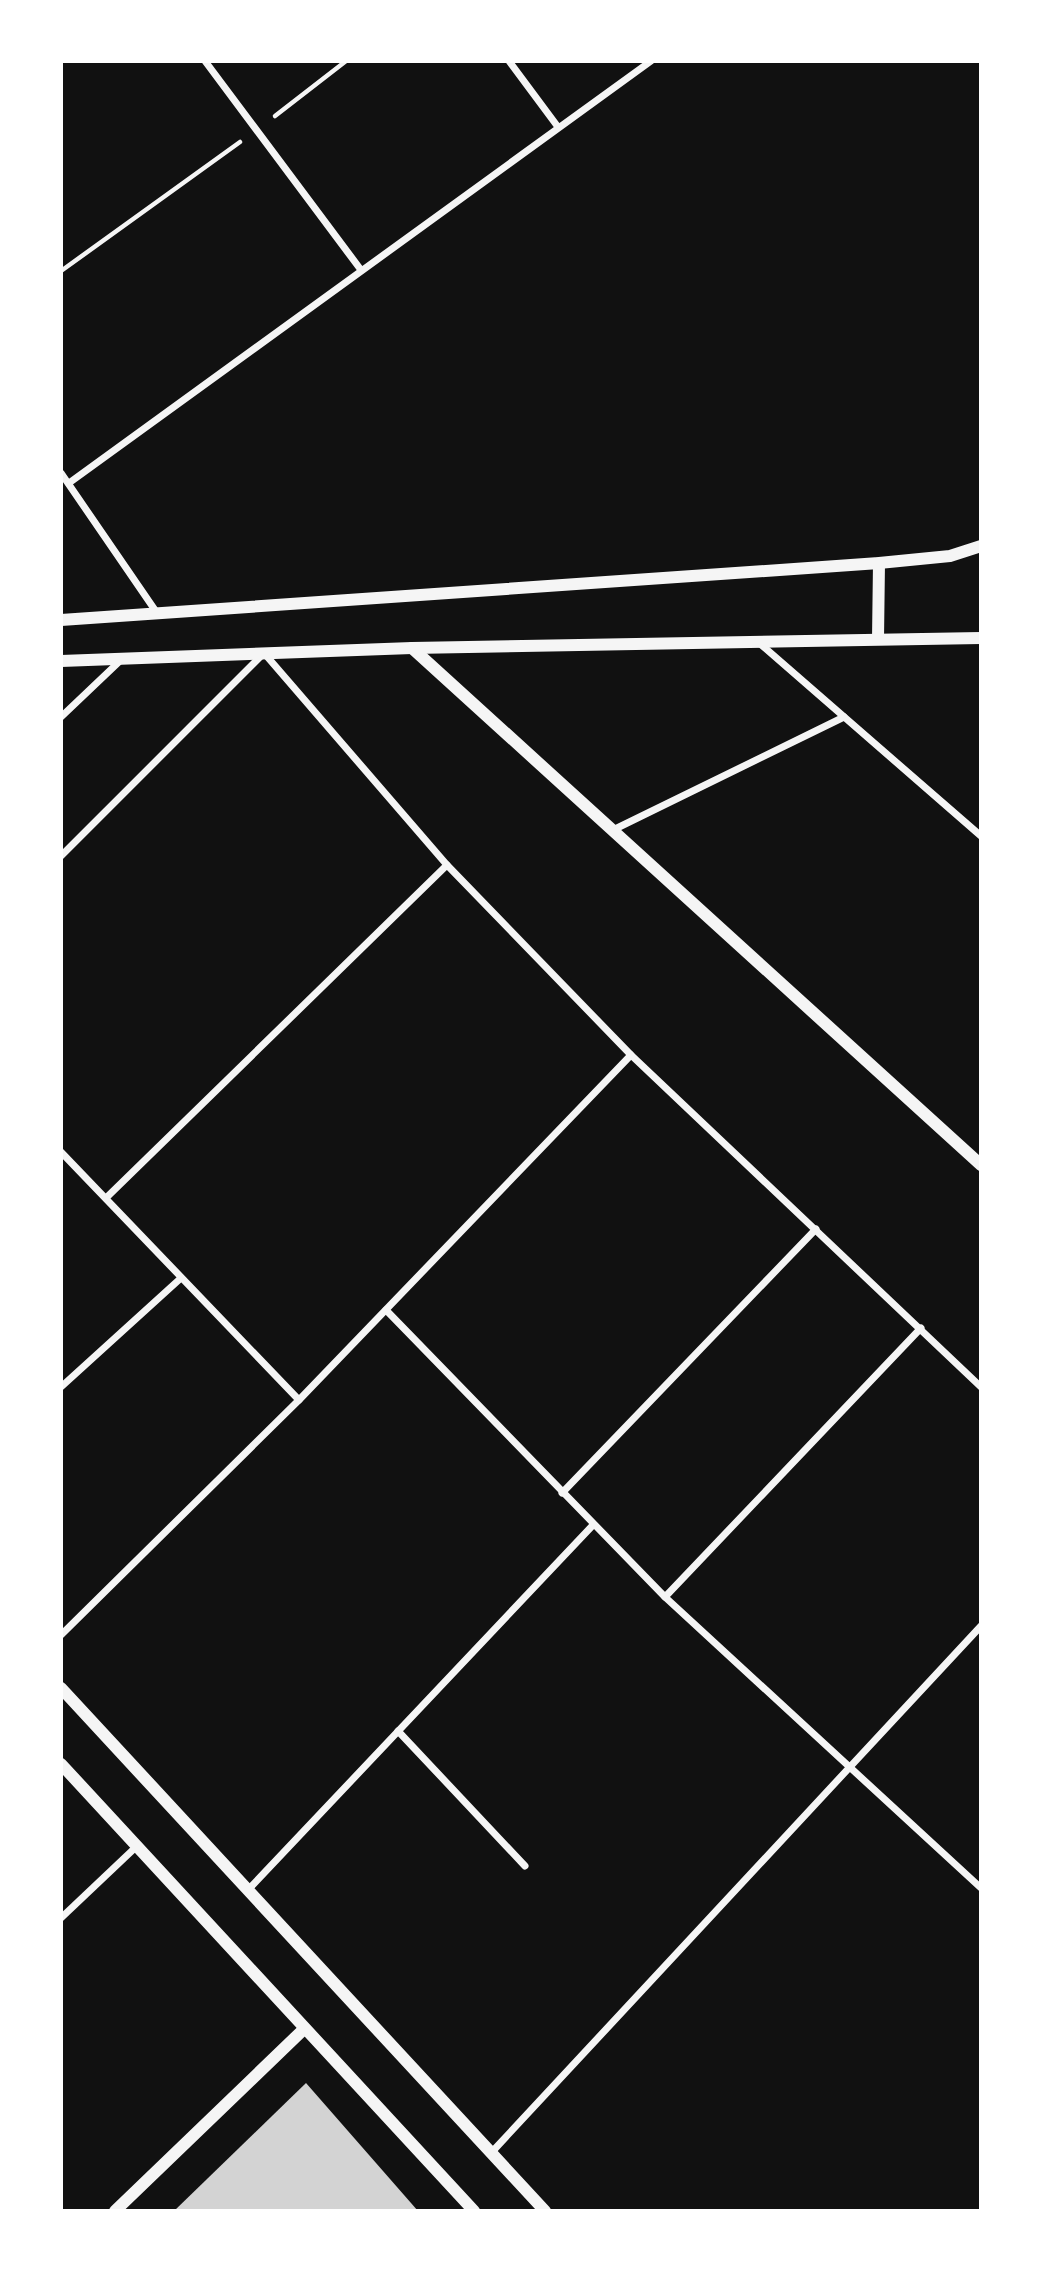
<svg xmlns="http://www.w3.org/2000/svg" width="1042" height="2272" viewBox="0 0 1042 2272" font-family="Manrope,sans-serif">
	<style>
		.building { fill: #d3d3d3 }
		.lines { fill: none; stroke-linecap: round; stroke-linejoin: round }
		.path { stroke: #f5f5f5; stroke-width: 4.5 }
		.minor { stroke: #f5f5f5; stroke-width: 7 }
		.tertiary { stroke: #f5f5f5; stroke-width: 12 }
	</style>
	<rect width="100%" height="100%" fill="#111"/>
	<polygon class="building" points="306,2083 418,2211 174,2211"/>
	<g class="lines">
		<g class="path">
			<polyline points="275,116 346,61"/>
			<polyline points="61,271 240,142"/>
		</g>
		<g class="minor">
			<polyline points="205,61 361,270"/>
			<polyline points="509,61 558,127"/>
			<polyline points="61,473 157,613"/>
			<polyline points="69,483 651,61"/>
			<polyline points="758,642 981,836"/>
			<polyline points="61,717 122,659"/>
			<polyline points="613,830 844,717"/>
			<polyline points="61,856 264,653 447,865 631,1055 981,1387"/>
			<polyline points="61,1152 299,1400"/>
			<polyline points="106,1198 447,865"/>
			<polyline points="386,1310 665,1597 981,1888"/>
			<polyline points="61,1387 181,1278"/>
			<polyline points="562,1493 816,1229"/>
			<polyline points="665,1597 921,1328"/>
			<polyline points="61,1635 299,1400 631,1055"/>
			<polyline points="398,1731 525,1866"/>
			<polyline points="249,1889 593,1525"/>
			<polyline points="61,1918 137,1846"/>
			<polyline points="491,2153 981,1626"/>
		</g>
		<g class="tertiary">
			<polyline points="61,620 879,563 950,556 981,546"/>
			<polyline points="878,639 879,563"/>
			<polyline points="412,648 981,1165"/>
			<polyline points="61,661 412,648 981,638"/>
			<polyline points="61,1688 545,2211"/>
			<polyline points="61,1764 474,2211"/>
			<polyline points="115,2211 304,2029"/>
		</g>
	</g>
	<rect width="1042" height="2272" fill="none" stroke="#ffffff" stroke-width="126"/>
</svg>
